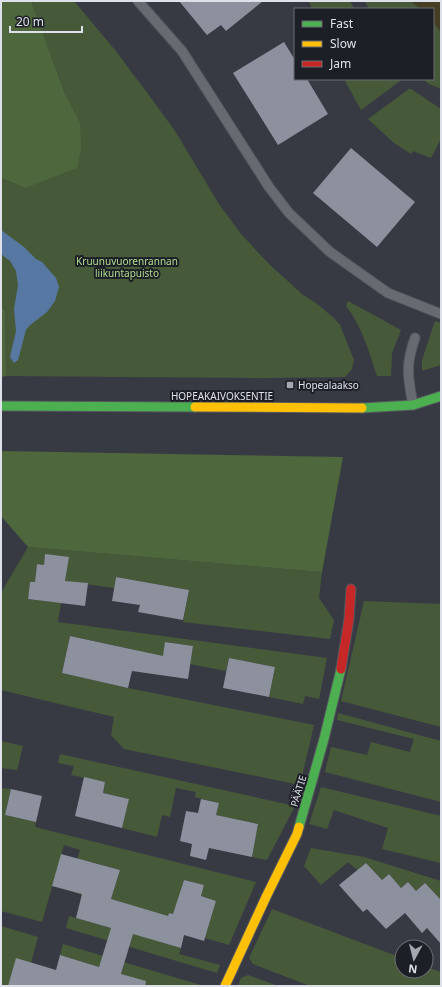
<svg xmlns="http://www.w3.org/2000/svg" width="442" height="987" viewBox="0 0 442 987" font-family="'Noto Sans',sans-serif">
	<style>
		.green { fill: #465a39 }
		.forest { fill: #4e673d }
		.sand { fill: #463e24 }
		.water { fill: #5778a2 }
		.building { fill: #8d909d }
		.lines { fill: none; stroke-linecap: round; stroke-linejoin: round }
		.lane-casing { stroke: #565860; stroke-width: 11 }
		.fast-casing { stroke: #565860; stroke-width: 11 }
		.slow-casing { stroke: #565860; stroke-width: 11 }
		.jam-casing { stroke: #565860; stroke-width: 11 }
		.lane { stroke: #686a71; stroke-width: 9 }
		.fast { stroke: #4caf50; stroke-width: 9 }
		.slow { stroke: #ffc107; stroke-width: 9 }
		.jam { stroke: #c62828; stroke-width: 9 }
		.poi-dot { fill: #a4a6b0; stroke: #1d1f26; stroke-width: 1.5 }
		.labels { text-anchor: middle; dominant-baseline: central; stroke-width: 4; stroke-linejoin: round; paint-order: stroke }
		.park-label { font-size: 10px; fill: #afdc90; stroke: #1d1f26 }
		.poi-label { font-size: 10px; fill: #dee0ea; stroke: #1d1f26; text-anchor: start }
		.street-label { font-size: 10px; fill: #dee0ea; stroke: #1d1f26 }
	</style>
	<rect width="100%" height="100%" fill="#383a43"/>
	<g class="green">
		<polygon points="31,1 74,1 115,50 154,102 175,131 219,204 241,234 269,264 303,295 316,303 334,318 340,325 354,360 352,369 345,377 267,378 6,376 5,311 1,305 1,178 25,188 80,122 65,94"/>
		<polygon points="309,1 350,1 354,9 312,9"/>
		<polygon points="365,1 441,1 441,89 429,84 423,79 433,79 433,9 369,9"/>
		<polygon points="344,79 400,79 400,81 361,110"/>
		<polygon points="409,89 411,89 441,109 441,139 431,158 413,151 411,154 394,143 368,119"/>
		<path d="M348,301L401,330L392,353L391,376H377C369,352 362,326 346,306Z"/>
		<polygon points="435,321 441,323 441,365 422,371 422,360"/>
		<polygon points="28,547 322,572 319,598 334,620 330,639 183,622 189,590 116,577 114,588 65,581 68,558 45,555 44,565 37,564 35,582 30,582 28,599 61,603 58,622 327,658 319,699 305,696 303,704 269,697 275,667 229,658 226,671 190,664 193,646 166,642 160,675 132,670 136,650 70,636 62,673 128,688 314,725 300,785 124,749 111,735 114,717 1,690 1,593"/>
		<polygon points="364,601 441,604 441,727 341,701"/>
		<polygon points="338,713 441,741 441,802 325,772 331,747 367,755 371,742 410,752 414,739 337,720"/>
		<polygon points="1,741 23,746 17,770 1,768"/>
		<polygon points="60,754 295,806 267,860 252,857 258,824 216,815 219,803 195,797 196,792 176,788 170,817 162,815 157,837 122,828 129,799 103,793 105,782 71,775 74,766 58,763"/>
		<polygon points="321,787 441,816 441,863 382,849 388,828 334,810 327,829 309,824"/>
		<polygon points="1,788 11,789 5,815 36,822 35,827 256,882 229,945 205,938 216,901 201,896 204,885 184,880 180,893 177,915 169,913 161,942 181,948 179,954 220,965 217,973 66,928 69,916 132,934 111,899 120,870 92,862 82,895 68,890 80,850 64,845 42,922 1,911"/>
		<polygon points="311,848 364,857 441,881 441,900 425,883 416,891 408,882 401,888 389,874 382,880 366,863 357,870 348,862 321,885 304,866"/>
		<polygon points="272,909 402,958 402,971 426,971 426,967 441,972 441,986 310,986 253,964 249,958"/>
		<polygon points="1,926 38,937 31,963 15,986 1,986"/>
		<polygon points="63,944 204,986 111,986 120,977 124,966 102,959 99,967 60,955"/>
		<polygon points="248,975 278,986 238,986 241,978"/>
	</g>
	<g class="forest">
		<polygon points="1,1 31,1 65,94 80,122 81,148 77,168 25,188 1,178"/>
		<polygon points="1,305 5,311 6,376 1,377"/>
		<polygon points="1,451 343,457 322,572 28,547 1,516"/>
	</g>
	<polygon class="sand" points="411,1 439,1 441,3 441,32 433,22 433,9 420,9"/>
	<polygon class="water" points="1,230 24,247 36,259 42,262 56,278 59,287 55,301 47,312 29,326 26,330 18,360 14,363 10,357 16,331 14,309 18,285 16,271 10,261 1,254"/>
	<g class="building">
		<polygon points="179,1 263,1 226,31 221,25 207,35"/>
		<polygon points="284,42 295,60 295,79 307,79 328,114 278,145 233,73"/>
		<polygon points="351,148 415,202 377,247 313,193"/>
		<polygon points="45,554 69,557 65,581 88,583 85,606 28,599 30,582 35,582 37,564 44,565"/>
		<polygon points="116,577 189,590 183,620 138,612 140,605 112,601"/>
		<polygon points="70,636 163,656 165,642 193,646 188,679 132,671 128,688 62,673"/>
		<polygon points="229,658 275,667 269,697 223,688"/>
		<polygon points="84,777 105,782 103,793 129,799 122,828 75,816"/>
		<polygon points="11,789 42,796 36,822 5,815"/>
		<polygon points="201,799 219,803 216,815 258,824 252,857 209,848 206,860 190,856 192,844 180,841 186,811 198,813"/>
		<polygon points="61,854 120,870 111,899 168,916 169,913 173,914 184,880 204,885 201,896 216,901 204,941 184,935 181,948 133,934 121,974 146,981 145,986 8,986 16,958 56,970 60,955 99,967 111,928 76,918 82,894 52,886"/>
		<polygon points="366,863 382,880 389,874 401,888 408,882 416,891 425,883 441,900 441,944 427,928 422,933 405,913 386,929 367,909 363,912 339,885"/>
	</g>
	<g class="lines">
		<g class="lane-casing">
			<g id="lane">
				<polyline points="138,1 182,51 269,187 289,213 330,252 388,293 441,314"/>
				<path d="M413,405C408,377 405,366 415,338"/>
			</g>
		</g>
		<g class="fast-casing">
			<g id="fast">
				<polyline points="1,406 195,407"/>
				<polyline points="362,408 413,405 441,396"/>
				<polyline points="299,827 324,739 341,669"/>
			</g>
		</g>
		<g class="slow-casing">
			<g id="slow">
				<polyline points="195,407 362,408"/>
				<polyline points="225,986 266,897 297,834 299,827"/>
			</g>
		</g>
		<g class="jam-casing">
			<polyline id="jam" points="341,669 349,619 351,589"/>
		</g>
		<use href="#lane" class="lane"/>
		<use href="#fast" class="fast"/>
		<use href="#slow" class="slow"/>
		<use href="#jam" class="jam"/>
	</g>
	<rect class="poi-dot" x="286" y="381" width="8" height="8" rx="2"/>
	<g class="labels">
		<g class="park-label">
			<text x="127" y="261">Kruunuvuorenrannan<tspan x="127" dy="12">liikuntapuisto</tspan></text>
		</g>
		<g class="poi-label">
			<text x="298" y="385">Hopealaakso</text>
		</g>
		<g class="street-label">
			<text x="222" y="396">HOPEAKAIVOKSENTIE</text>
			<text transform="translate(298 791) rotate(-73)">PÄÄTIE</text>
		</g>
	</g>
	<rect width="442" height="987" fill="none" stroke="#dee0ea" stroke-width="4"/>
	<rect x="294" y="8" width="140" height="72" fill="#1d1f26" stroke="#6a6c74"/>
	<rect x="302" y="21" width="20" height="6" fill="#4caf50" stroke="#6a6c74"/>
	<text x="330" y="28" font-size="12" fill="#dee0ea">Fast</text>
	<rect x="302" y="41" width="20" height="6" fill="#ffc107" stroke="#6a6c74"/>
	<text x="330" y="48" font-size="12" fill="#dee0ea">Slow</text>
	<rect x="302" y="61" width="20" height="6" fill="#c62828" stroke="#6a6c74"/>
	<text x="330" y="68" font-size="12" fill="#dee0ea">Jam</text>
	<g transform="translate(414 959) rotate(187)"><circle r="19" fill="#1d1f26" stroke="#6a6c74"/>
	<path d="M0-3L7 15L0 10L-7 15Z" fill="#a4a6b0"/>
	<text y="-6" font-size="11" font-weight="bold" text-anchor="middle" fill="#dee0ea">N</text>
	</g>
	<path d="M10 26v6h72v-6" fill="none" stroke="#dee0ea" stroke-width="2"/>
	<text x="16" y="26" font-size="12" fill="#dee0ea" stroke="#1d1f26" stroke-width="3" paint-order="stroke">20 m</text>
</svg>
